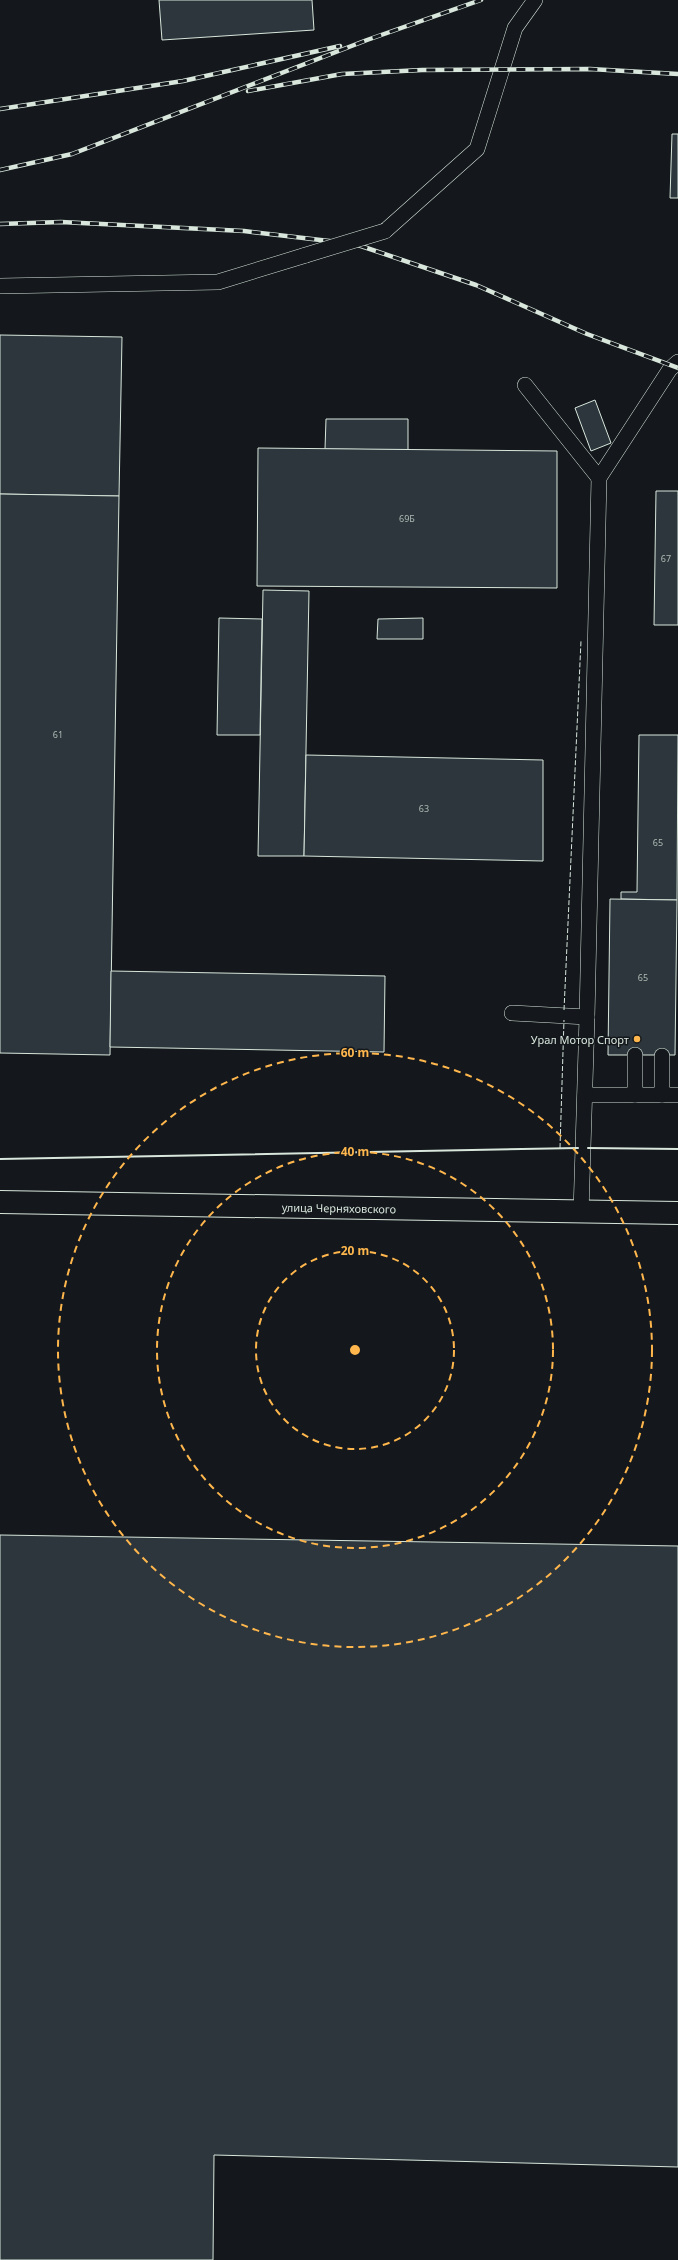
<svg xmlns="http://www.w3.org/2000/svg" width="678" height="2260" viewBox="0 0 678 2260" font-family="'Noto Sans',sans-serif">
	<style>
		.building { fill: #2c363c; stroke: #d8e6dc }
		.lines { fill: none; stroke-linecap: round; stroke-linejoin: round }
		.lane-casing { stroke: #d8e6dc; stroke-width: 16 }
		.street-casing { stroke: #d8e6dc; stroke-width: 24 }
		.lane { stroke: #14181c; stroke-width: 15 }
		.street { stroke: #14181c; stroke-width: 22 }
		.rail-casing { stroke: #d8e6dc; stroke-width: 4.5 }
		.rail { stroke: #14181c; stroke-width: 3; stroke-dasharray: 9; stroke-linecap: butt }
		.lane-bridge-casing { stroke: #d8e6dc; stroke-width: 16; stroke-linecap: butt }
		.lane-bridge { stroke: #14181c; stroke-width: 15 }
		.fence { stroke: #d8e6dc; stroke-width: 1; stroke-dasharray: 5 2; stroke-linecap: butt }
		.wall { stroke: #d8e6dc; stroke-width: 2 }
		.ring { fill: none; stroke: #ffb74d; stroke-width: 2; stroke-dasharray: 7 5 }
		.poi-dot { fill: #ffb74d; stroke: #14181c; stroke-width: 1.5 }
		.labels { text-anchor: middle; dominant-baseline: central; stroke-width: 3; stroke-linejoin: round; paint-order: stroke }
		.number-label { font-size: 9px; fill: #adbab4 }
		.poi-label { font-size: 11px; fill: #d8e6dc; stroke: #14181c; text-anchor: end }
		.street-label { font-size: 11px; fill: #d8e6dc; stroke: #14181c }
		.centre { fill: #ffb74d; stroke: #14181c; stroke-width: 2 }
		.ring-label { font-size: 12px; text-anchor: middle; font-weight: bold; fill: #ffb74d; stroke: #14181c; stroke-width: 3; stroke-linejoin: round; paint-order: stroke }
	</style>
	<rect width="100%" height="100%" fill="#14181c"/>
	<g class="building">
		<polygon points="159,0 312,0 314,30 162,40"/>
		<polygon points="672,134 678,134 678,198 670,198"/>
		<polygon points="0,335 122,337 119,496 0,494"/>
		<polygon points="595,400 611,443 591,451 575,408"/>
		<polygon points="326,419 408,419 408,450 325,449"/>
		<polygon points="258,448 557,451 557,588 257,586"/>
		<polygon points="656,491 678,491 678,625 654,625"/>
		<polygon points="0,494 119,496 110,1055 0,1053"/>
		<polygon points="263,590 309,591 304,856 258,856"/>
		<polygon points="219,618 262,619 260,735 217,735"/>
		<polygon points="423,618 423,639 377,639 378,619"/>
		<polygon points="639,735 678,735 677,900 621,899 621,892 637,892"/>
		<polygon points="306,755 543,760 543,861 304,856"/>
		<polygon points="610,899 677,900 675,1055 608,1055"/>
		<polygon points="111,971 385,976 384,1052 110,1047"/>
		<polygon points="0,1535 678,1546 678,2167 214,2155 213,2260 0,2260"/>
	</g>
	<g class="lines">
		<g class="lane-casing">
			<g id="lane">
				<polyline points="385,231 477,149 515,28 535,0"/>
				<polyline points="0,286 218,282 306,255"/>
				<polyline points="525,385 599,478"/>
				<polyline points="512,1013 587,1017"/>
				<polyline points="585,1095 678,1095"/>
				<polyline points="635,1095 635,1055"/>
				<polyline points="662,1095 662,1056"/>
				<polyline points="581,1213 587,1017 599,478 670,369 678,362"/>
			</g>
		</g>
		<g class="street-casing">
			<g id="street">
				<path id="s1" d="M0,1202L678,1213"/>
			</g>
		</g>
		<use href="#lane" class="lane"/>
		<use href="#street" class="street"/>
		<g class="rail-casing">
			<g id="rail">
				<polyline points="248,91 342,74 422,70 590,69 678,74"/>
				<polyline points="0,109 183,81 340,46"/>
				<polyline points="0,170 72,154 367,40 481,0"/>
				<polyline points="0,224 61,222 244,231 355,244 476,285 587,334 678,368"/>
			</g>
		</g>
		<use href="#rail" class="rail"/>
		<g class="lane-bridge-casing">
			<polyline id="lane-bridge" points="306,255 385,231"/>
		</g>
		<use href="#lane-bridge" class="lane-bridge"/>
		<g class="fence">
			<polyline points="564,1010 581,641"/>
			<polyline points="560,1148 564,1020"/>
		</g>
		<g class="wall">
			<polyline points="588,1148 678,1149"/>
			<polyline points="0,1159 578,1148"/>
		</g>
	</g>
	<g class="ring">
		<circle cx="355" cy="1350" r="99"/>
		<circle cx="355" cy="1350" r="198"/>
		<circle cx="355" cy="1350" r="297"/>
	</g>
	<circle class="poi-dot" cx="637" cy="1039" r="4"/>
	<g class="labels">
		<g class="number-label">
			<text x="407" y="518">69Б</text>
			<text x="666" y="558">67</text>
			<text x="58" y="734">61</text>
			<text x="424" y="808">63</text>
			<text x="658" y="842">65</text>
			<text x="643" y="977">65</text>
		</g>
		<g class="poi-label">
			<text x="629" y="1039">Урал Мотор Спорт</text>
		</g>
		<g class="street-label">
			<text stroke="none"><textPath href="#s1" startOffset="339">улица Черняховского</textPath></text>
		</g>
	</g>
	<circle cx="355" cy="1350" r="6" class="centre"/>
	<g class="ring-label">
		<text x="355" y="1057">60 m</text>
		<text x="355" y="1156">40 m</text>
		<text x="355" y="1255">20 m</text>
	</g>
</svg>
